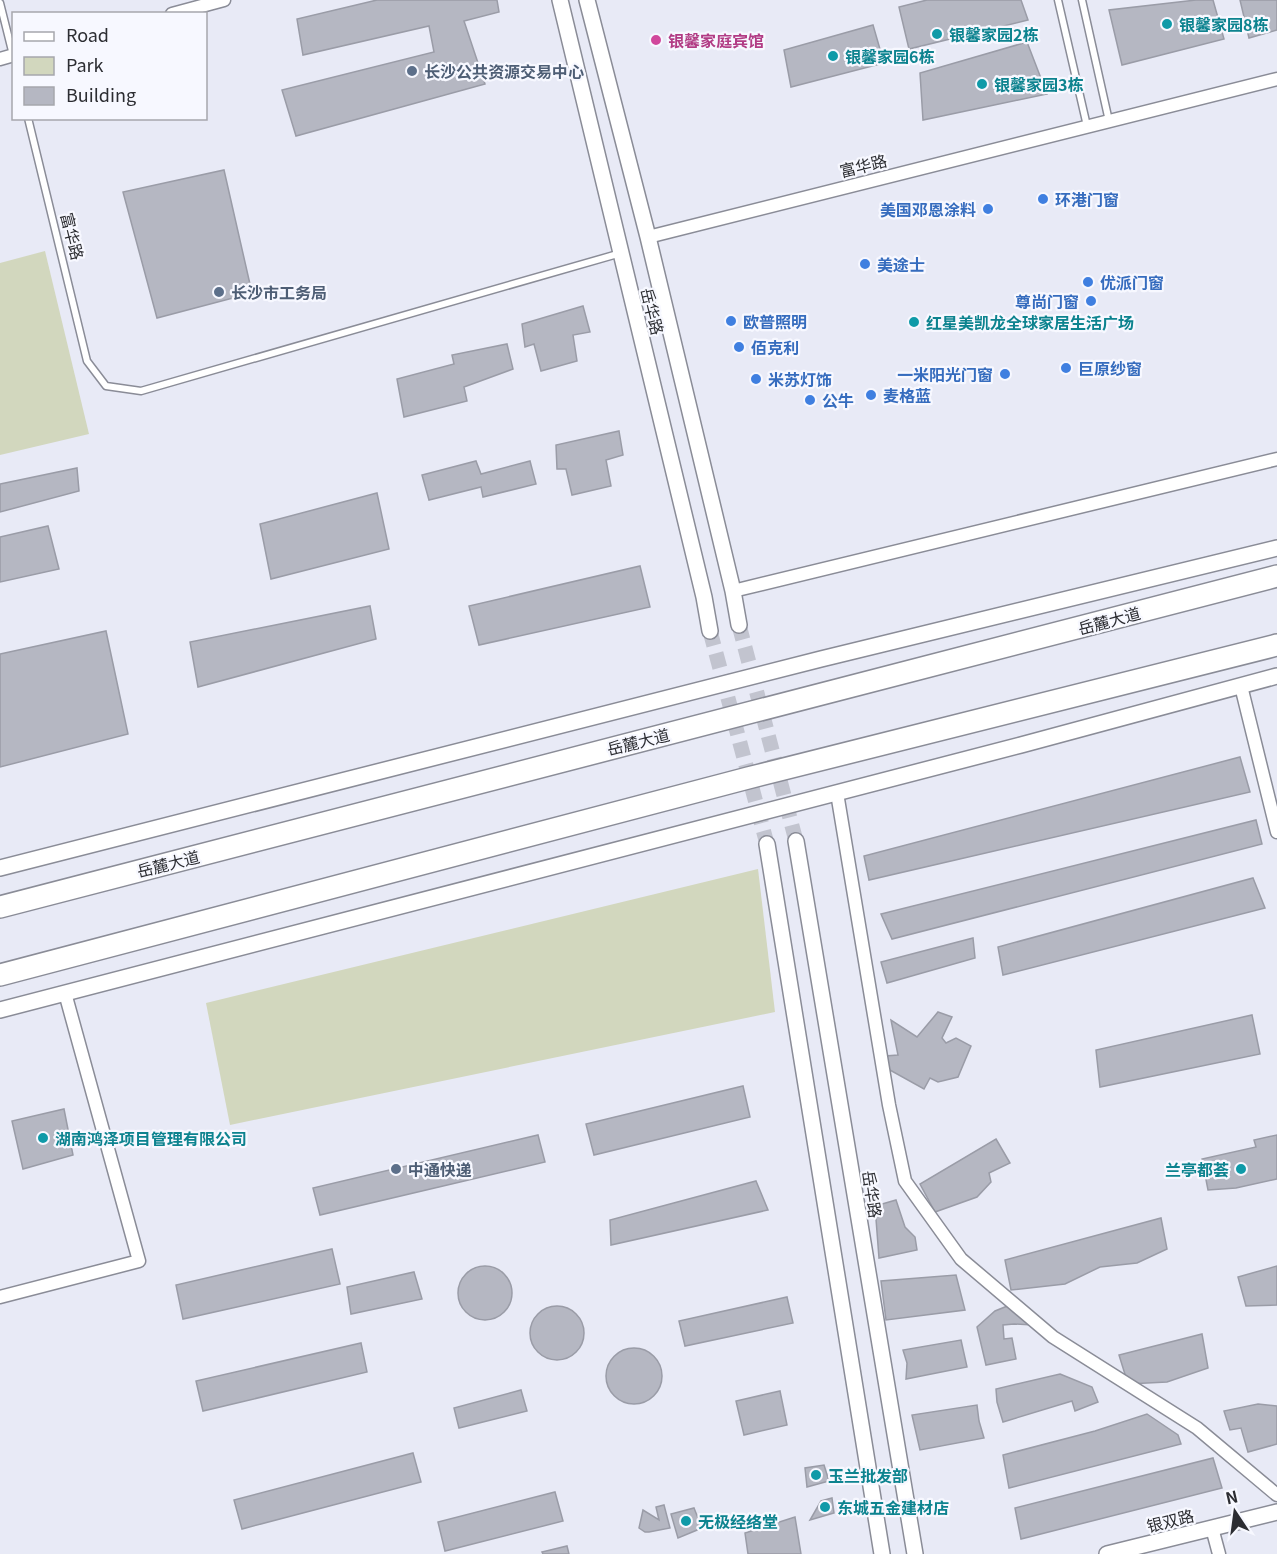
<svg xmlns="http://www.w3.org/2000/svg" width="1277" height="1554" viewBox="0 0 1277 1554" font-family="Georgia,'Noto Sans SC',serif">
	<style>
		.green { fill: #d2d7be }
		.building { fill: #b5b7c2; stroke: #9a9ca7; stroke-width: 1.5 }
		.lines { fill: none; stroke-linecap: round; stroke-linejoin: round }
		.tertiary-tunnel { stroke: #c2c4cf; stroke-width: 15; stroke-dasharray: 15 8; stroke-linecap: butt }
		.service-casing { stroke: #8a8c97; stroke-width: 9 }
		.minor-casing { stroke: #8a8c97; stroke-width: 15 }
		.tertiary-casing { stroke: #8a8c97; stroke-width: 18 }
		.trunk-casing { stroke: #8a8c97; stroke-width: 24 }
		.service { stroke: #fff; stroke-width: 6 }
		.minor { stroke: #fff; stroke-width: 12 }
		.tertiary { stroke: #fff; stroke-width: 15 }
		.trunk { stroke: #fff; stroke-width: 21 }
		.culture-dot { fill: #0f9aa8; stroke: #f7f8ff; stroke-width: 2 }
		.hotel-dot { fill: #d1479c; stroke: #f7f8ff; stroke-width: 2 }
		.service-dot { fill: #5c6f8a; stroke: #f7f8ff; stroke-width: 2 }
		.shop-dot { fill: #3f7fe0; stroke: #f7f8ff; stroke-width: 2 }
		.labels { text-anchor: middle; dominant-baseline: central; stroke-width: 4.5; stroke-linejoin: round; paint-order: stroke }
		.culture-label { font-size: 16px; font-weight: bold; fill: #0d838f; stroke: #f7f8ff; text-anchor: start }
		.hotel-label { font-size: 16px; font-weight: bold; fill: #b23c85; stroke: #f7f8ff; text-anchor: start }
		.service-label { font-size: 16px; font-weight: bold; fill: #4e5e75; stroke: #f7f8ff; text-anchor: start }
		.street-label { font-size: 16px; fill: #2c2d32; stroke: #f7f8ff }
		.shop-label { font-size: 16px; font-weight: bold; fill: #366cbe; stroke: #f7f8ff; text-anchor: start }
	</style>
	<rect width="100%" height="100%" fill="#e8eaf6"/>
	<g class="green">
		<polygon points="45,251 89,434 0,455 0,263"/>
		<polygon points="758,869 775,1012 230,1125 206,1003"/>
	</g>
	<g class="building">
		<polygon points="377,0 497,0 499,12 464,21 485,84 296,136 282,90 434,52 429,26 303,55 297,19"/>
		<polygon points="927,0 1021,0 1028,20 909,49 899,7"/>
		<polygon points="1196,0 1213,0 1224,39 1122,65 1109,10"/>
		<polygon points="1240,0 1277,0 1277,30 1249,38"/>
		<polygon points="873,25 884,63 791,87 784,50"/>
		<polygon points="1027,42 1047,94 923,120 920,73"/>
		<polygon points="224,170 252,293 157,318 123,192"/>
		<polygon points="583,306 590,332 573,335 577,361 541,371 534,344 525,347 522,324"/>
		<polygon points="507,344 513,369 464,387 467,401 404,417 397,379 454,364 452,355"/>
		<polygon points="619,431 623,455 606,460 611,486 572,495 566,469 557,469 556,445"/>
		<polygon points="476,461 481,474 530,461 536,484 483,497 481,487 429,500 422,475"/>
		<polygon points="77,468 79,491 0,512 0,484"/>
		<polygon points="377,493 389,549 271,579 260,524"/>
		<polygon points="48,526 59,569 0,582 0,537"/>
		<polygon points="640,566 650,607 479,645 469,606"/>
		<polygon points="370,606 376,639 198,687 190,642"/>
		<polygon points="106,631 128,734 0,767 0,654"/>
		<polygon points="1240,757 1250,792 869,880 864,856"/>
		<polygon points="1256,820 1262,844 892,939 881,914"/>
		<polygon points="1253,878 1265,908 1003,975 998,947"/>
		<polygon points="973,938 975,958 887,983 881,962"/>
		<polygon points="938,1012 952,1017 942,1038 946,1043 956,1038 971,1046 958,1077 938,1082 930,1078 924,1089 879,1064 885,1056 898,1055 891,1020 917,1037"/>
		<polygon points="1252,1015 1260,1054 1100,1087 1096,1050"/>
		<polygon points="743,1086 750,1117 594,1155 586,1124"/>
		<polygon points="64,1109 73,1155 23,1169 12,1121"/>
		<polygon points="538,1135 545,1162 320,1215 313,1188"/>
		<polygon points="1277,1135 1277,1179 1236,1188 1208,1190 1202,1159 1256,1147 1254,1140"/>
		<polygon points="996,1139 1010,1163 989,1173 991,1182 977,1197 935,1212 920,1184"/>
		<polygon points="756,1181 768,1210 611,1245 610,1220"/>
		<polygon points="896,1200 905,1227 915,1237 917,1250 879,1258 875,1206"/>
		<polygon points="1161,1218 1167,1249 1137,1263 1100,1267 1065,1284 1011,1290 1005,1260"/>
		<polygon points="332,1249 340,1284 183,1319 176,1285"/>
		<circle cx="485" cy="1293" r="27"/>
		<polygon points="1277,1266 1277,1305 1246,1306 1238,1277"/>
		<polygon points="414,1272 422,1299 351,1314 347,1287"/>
		<polygon points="956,1275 965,1310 886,1320 881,1281"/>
		<polygon points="787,1297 793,1323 685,1346 679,1321"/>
		<polygon points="1010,1305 1031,1325 1014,1324 1003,1325 1004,1339 1012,1338 1016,1359 986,1365 977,1327 995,1311"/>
		<circle cx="557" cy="1333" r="27"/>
		<polygon points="1202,1334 1208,1368 1167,1382 1128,1384 1119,1355"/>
		<polygon points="961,1340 967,1367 906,1379 907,1363 903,1350"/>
		<polygon points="361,1343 367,1372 203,1411 196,1381"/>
		<circle cx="634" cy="1376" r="28"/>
		<polygon points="1060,1374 1092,1387 1098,1402 1075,1411 1072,1401 1003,1422 997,1402 996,1389"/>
		<polygon points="521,1390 527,1411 459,1428 454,1408"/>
		<polygon points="780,1391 787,1425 744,1435 736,1401"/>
		<polygon points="1258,1404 1277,1406 1277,1444 1248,1452 1241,1428 1230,1430 1224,1411"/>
		<polygon points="977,1405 979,1421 984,1438 920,1450 912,1415"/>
		<polygon points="1147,1414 1178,1435 1181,1444 1009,1488 1003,1455 1095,1431"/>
		<polygon points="413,1453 421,1482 242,1529 234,1500"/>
		<polygon points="1213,1458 1222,1488 1021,1539 1015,1508"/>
		<polygon points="824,1465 829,1481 807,1487 805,1468"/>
		<polygon points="555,1492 563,1521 445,1551 438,1522"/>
		<polygon points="832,1498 834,1513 810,1520 821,1501"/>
		<polygon points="664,1505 670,1528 649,1532 645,1532 639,1528 643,1510 659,1520 656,1507"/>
		<polygon points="694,1508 702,1528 678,1538 671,1514"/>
		<polygon points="795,1517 801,1554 748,1554 745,1533"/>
		<polygon points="567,1546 569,1554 543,1554 542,1552"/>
	</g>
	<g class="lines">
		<g class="tertiary-tunnel">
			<polyline points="739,625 796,841"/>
			<polyline points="710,631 767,844"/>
		</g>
		<g class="service-casing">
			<g id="service">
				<polyline points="1058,0 1087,126"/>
				<polyline points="1082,0 1109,121"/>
				<polyline points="0,3 13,55"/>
				<polyline points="28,118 87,361 106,386 141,391 621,253"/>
			</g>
		</g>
		<g class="minor-casing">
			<g id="minor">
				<polyline points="172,14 224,0"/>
				<polyline points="0,59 14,55"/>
				<polyline points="648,237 1277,79"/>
				<polyline points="733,591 1277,459"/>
				<polyline points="1241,686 1277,832"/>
				<polyline points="837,793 889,1105 905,1181 961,1259 1053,1337 1197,1428 1277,1495"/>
				<polyline points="0,1297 139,1261 65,993"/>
				<polyline points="1212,1528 1219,1554"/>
			</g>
		</g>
		<g class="tertiary-casing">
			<g id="tertiary">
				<polyline points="560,0 704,597 710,631"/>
				<polyline points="587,0 648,237 733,591 739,625"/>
				<polyline points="796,841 915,1554"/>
				<polyline points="767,844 882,1554"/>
				<polyline points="0,868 821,659 1277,548"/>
				<polyline points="0,1010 1021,745 1277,676"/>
				<polyline points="1107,1554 1277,1512"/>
			</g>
		</g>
		<g class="trunk-casing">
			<g id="trunk">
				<polyline points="0,907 1277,576"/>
				<polyline points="0,975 748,778 1277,645"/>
			</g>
		</g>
		<use href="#service" class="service"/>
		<use href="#minor" class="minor"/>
		<use href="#tertiary" class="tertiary"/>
		<use href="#trunk" class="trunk"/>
	</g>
	<g class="culture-dot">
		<circle cx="1167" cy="24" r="6"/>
		<circle cx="937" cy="34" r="6"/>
		<circle cx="833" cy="56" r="6"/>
		<circle cx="982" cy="84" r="6"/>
		<circle cx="914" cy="322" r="6"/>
		<circle cx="43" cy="1138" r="6"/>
		<circle cx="1241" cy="1169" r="6"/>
		<circle cx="816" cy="1475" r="6"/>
		<circle cx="825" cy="1507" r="6"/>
		<circle cx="686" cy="1521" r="6"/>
	</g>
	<circle class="hotel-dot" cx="656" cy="40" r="6"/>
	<g class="service-dot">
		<circle cx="412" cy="71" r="6"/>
		<circle cx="219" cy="292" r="6"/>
		<circle cx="396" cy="1169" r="6"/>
	</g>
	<g class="shop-dot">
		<circle cx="1043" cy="199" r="6"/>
		<circle cx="988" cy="209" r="6"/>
		<circle cx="865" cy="264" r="6"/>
		<circle cx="1088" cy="282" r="6"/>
		<circle cx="1091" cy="301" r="6"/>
		<circle cx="731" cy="321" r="6"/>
		<circle cx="739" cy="347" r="6"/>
		<circle cx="1066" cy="368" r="6"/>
		<circle cx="1005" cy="374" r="6"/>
		<circle cx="756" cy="379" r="6"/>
		<circle cx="871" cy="395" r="6"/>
		<circle cx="810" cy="400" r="6"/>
	</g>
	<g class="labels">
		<g class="culture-label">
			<text x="1179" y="24">银馨家园8栋</text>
			<text x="949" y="34">银馨家园2栋</text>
			<text x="845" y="56">银馨家园6栋</text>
			<text x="994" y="84">银馨家园3栋</text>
			<text x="926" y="322">红星美凯龙全球家居生活广场</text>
			<text x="55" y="1138">湖南鸿泽项目管理有限公司</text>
			<text x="1229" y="1169" text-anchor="end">兰亭都荟</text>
			<text x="828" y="1475">玉兰批发部</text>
			<text x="837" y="1507">东城五金建材店</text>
			<text x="698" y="1521">无极经络堂</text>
		</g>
		<g class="hotel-label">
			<text x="668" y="40">银馨家庭宾馆</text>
		</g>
		<g class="service-label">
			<text x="424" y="71">长沙公共资源交易中心</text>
			<text x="231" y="292">长沙市工务局</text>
			<text x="408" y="1169">中通快递</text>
		</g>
		<g class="street-label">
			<text transform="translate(863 165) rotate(-14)">富华路</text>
			<text transform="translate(73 236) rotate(76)">富华路</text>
			<text transform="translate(653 311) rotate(76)">岳华路</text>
			<text transform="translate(1109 620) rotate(-15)">岳麓大道</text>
			<text transform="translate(638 741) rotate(-14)">岳麓大道</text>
			<text transform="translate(168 863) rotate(-14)">岳麓大道</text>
			<text transform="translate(873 1194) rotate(81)">岳华路</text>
			<text transform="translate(1170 1520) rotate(-14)">银双路</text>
		</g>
		<g class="shop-label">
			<text x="1055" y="199">环港门窗</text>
			<text x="976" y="209" text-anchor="end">美国邓恩涂料</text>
			<text x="877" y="264">美途士</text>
			<text x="1100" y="282">优派门窗</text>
			<text x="1079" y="301" text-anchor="end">尊尚门窗</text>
			<text x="743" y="321">欧普照明</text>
			<text x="751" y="347">佰克利</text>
			<text x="1078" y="368">巨原纱窗</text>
			<text x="993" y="374" text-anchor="end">一米阳光门窗</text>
			<text x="768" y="379">米苏灯饰</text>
			<text x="883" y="395">麦格蓝</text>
			<text x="822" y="400">公牛</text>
		</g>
	</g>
	<rect x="12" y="12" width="195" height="108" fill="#f7f8ff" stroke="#a6a7ad" stroke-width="1.5"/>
	<rect x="24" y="32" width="30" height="9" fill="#ffffff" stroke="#a6a7ad" stroke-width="1.5"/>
	<text x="66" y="42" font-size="18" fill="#2c2d32">Road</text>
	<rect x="24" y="57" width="30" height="18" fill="#d2d7be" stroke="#a6a7ad" stroke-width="1.5"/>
	<text x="66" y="72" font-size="18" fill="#2c2d32">Park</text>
	<rect x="24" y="87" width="30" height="18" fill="#b5b7c2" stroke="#a6a7ad" stroke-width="1.5"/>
	<text x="66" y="102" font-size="18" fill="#2c2d32">Building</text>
	<g transform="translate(1235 1512) rotate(347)" stroke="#f7f8ff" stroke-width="4.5" paint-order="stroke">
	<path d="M0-4.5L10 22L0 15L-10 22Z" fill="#2c2d32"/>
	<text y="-9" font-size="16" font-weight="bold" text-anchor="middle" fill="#2c2d32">N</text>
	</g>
</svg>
